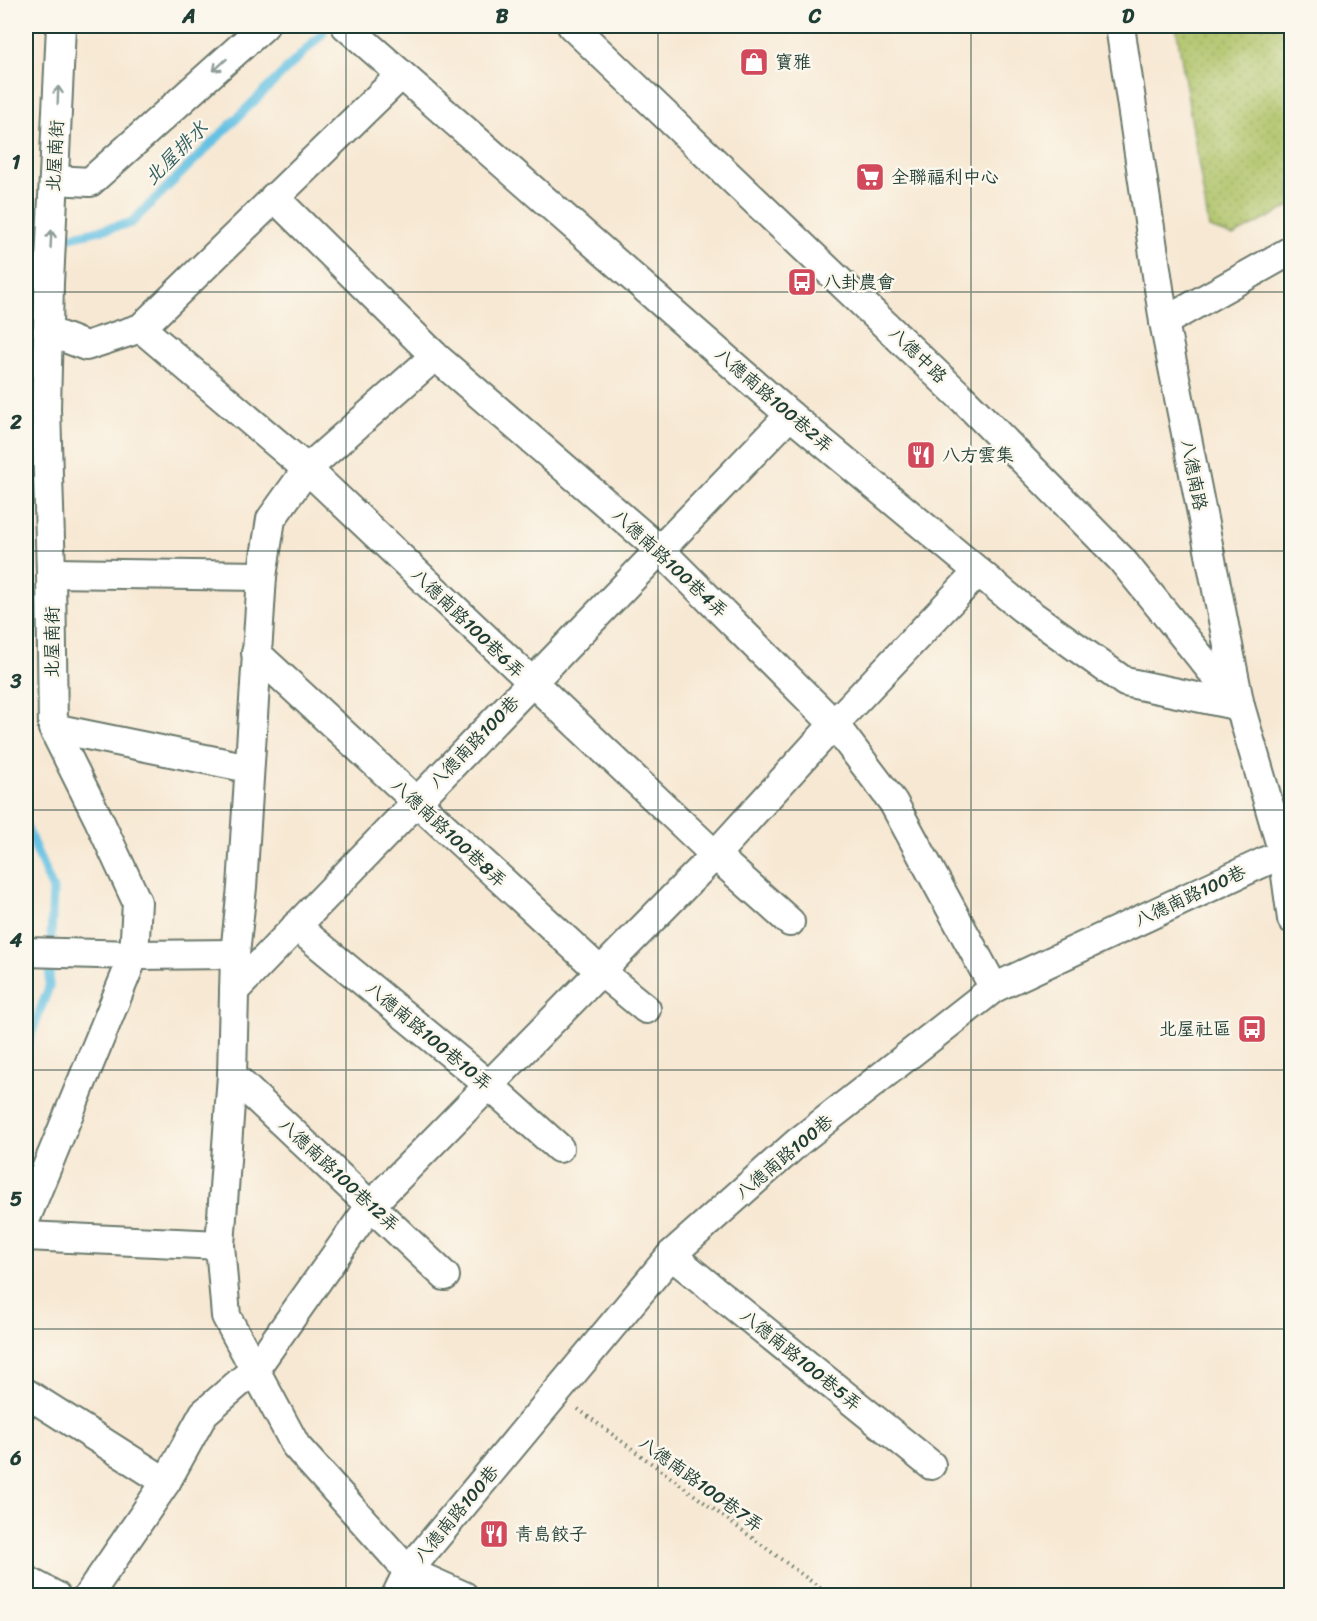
<svg xmlns="http://www.w3.org/2000/svg" width="1317" height="1621" viewBox="0 0 1317 1621" font-family="Sriracha,'LXGW WenKai TC',sans-serif">
	<style>
		.park { fill: url(#park-dots); stroke: #66804d; stroke-width: 1.5 }
		.lines { fill: none; stroke-linecap: round; stroke-linejoin: round }
		.stream { stroke: #65c1e3; stroke-width: 9 }
		.minor-casing { stroke: #6b796c; stroke-width: 32 }
		.path { stroke: #6b796c; stroke-width: 4; stroke-dasharray: 1.5 4.5; stroke-linecap: butt }
		.minor { stroke: #fff; stroke-width: 28 }
		.oneway { stroke: #8f9e9a }
		.grid { fill: none; stroke: #1f3d34; stroke-width: 1.5; stroke-opacity: 0.55 }
		.labels { text-anchor: middle; dominant-baseline: central; stroke-width: 5; stroke-linejoin: round; paint-order: stroke }
		.poi-label { font-size: 18px; fill: #1f3d34; stroke: #fbf7ec; text-anchor: start }
		.street-label { font-size: 18px; fill: #1f3d34; stroke: #fbf7ec }
		.water-label { font-size: 20px; font-style: italic; fill: #305e60; stroke: #fbf7ec }
		.neatline { fill: none; stroke: #1f3d34; stroke-width: 2 }
		.grid-label { font-size: 20px; text-anchor: middle; font-weight: bold; fill: #1f3d34 }
	</style>
	<defs>
		<pattern id="park-dots" width="8" height="8" patternUnits="userSpaceOnUse" patternTransform="scale(1.5)"><rect width="8" height="8" fill="#adc266"/><path d="M2 2h.1M6 6h.1" fill="none" stroke="#8c9f55" stroke-width="1.8" stroke-linecap="round"/></pattern>
	</defs>
	<rect width="100%" height="100%" fill="#fbf7ec"/>
	<filter id="ink" filterUnits="userSpaceOnUse"><feTurbulence type="fractalNoise" baseFrequency=".0167" numOctaves="2"/><feDisplacementMap in="SourceGraphic" scale="12" xChannelSelector="R" yChannelSelector="G"/><feConvolveMatrix kernelMatrix="1 2 1 2 8 2 1 2 1" color-interpolation-filters="sRGB"/></filter>
	<filter id="wash" filterUnits="userSpaceOnUse"><feTurbulence type="fractalNoise" baseFrequency=".008" numOctaves="4" result="noise"/><feDisplacementMap in="SourceGraphic" scale="24" xChannelSelector="R" yChannelSelector="G"/><feGaussianBlur stdDeviation="1.35" result="paint"/><feColorMatrix in="noise" values="0 0 0 0 0 0 0 0 0 0 0 0 0 0 0 0 0 1.4 0 .05"/><feComposite in="paint" operator="in"/></filter>
	<g filter="url(#wash)">
		<rect width="100%" height="100%" fill="#f7e8d3"/>
		<polygon class="park" points="1176,26 1291,26 1291,206 1233,236 1209,228"/>
		<g class="lines">
			<g class="stream">
				<polyline points="26,247 131,223 323,33"/>
				<polyline points="26,826 53,890 49,987 26,1047"/>
			</g>
		</g>
	</g>
	<g filter="url(#ink)">
		<g class="lines">
			<g class="minor-casing">
				<g id="minor">
					<polyline points="346,26 790,415 1022,608 1125,682 1240,706"/>
					<polyline points="572,26 963,399 1121,559 1240,706"/>
					<polyline points="1120,26 1164,322 1240,706 1283,853 1292,919"/>
					<polyline points="55,180 90,182 264,26"/>
					<polyline points="274,197 435,356 660,550 834,724 893,802 994,988"/>
					<polyline points="1164,322 1292,250"/>
					<polyline points="141,328 307,469 715,855 790,922"/>
					<polyline points="47,331 86,346 141,328 401,75"/>
					<polyline points="435,356 307,469 271,519 262,576 242,887 235,954 232,1075 220,1245 226,1316 296,1446 408,1571 464,1596"/>
					<polyline points="51,573 262,576"/>
					<polyline points="256,653 601,972 646,1009"/>
					<polyline points="53,728 249,768"/>
					<polyline points="296,926 490,1086 559,1148"/>
					<polyline points="26,952 134,955 235,954"/>
					<polyline points="234,991 790,415"/>
					<polyline points="232,1075 445,1276"/>
					<polyline points="26,1218 134,955 137,902 99,820 53,728 51,573 46,409 49,283 61,26"/>
					<polyline points="26,1236 220,1245"/>
					<polyline points="671,1255 931,1465"/>
					<polyline points="26,1393 166,1482"/>
					<polyline points="26,1580 56,1596"/>
					<polyline points="88,1596 166,1482 204,1413 255,1369 371,1205 715,855 834,724 978,572"/>
					<polyline points="396,1596 408,1571 671,1255 798,1142 994,988 1292,849"/>
				</g>
			</g>
			<polyline class="path" points="578,1409 831,1596"/>
			<use href="#minor" class="minor"/>
		</g>
		<defs><path id="oneway-shaft" d="M-6 0H5M1.5-3L5.5 0L1.5 3" fill="none" stroke-width="1.6" stroke-linecap="round" stroke-linejoin="round" transform="scale(1.5)"/></defs>
		<g class="oneway">
			<use href="#oneway-shaft" transform="translate(220 65) rotate(138)"/>
			<use href="#oneway-shaft" transform="translate(58 95) rotate(-88)"/>
			<use href="#oneway-shaft" transform="translate(51 239) rotate(-87)"/>
		</g>
	</g>
	<path class="grid" d="M346,26V1596M658,26V1596M971,26V1596M26,292H1292M26,551H1292M26,810H1292M26,1070H1292M26,1329H1292"/>
	<defs>
		<g id="shop-square" transform="scale(1.5)"><rect x="-9" y="-9" width="18" height="18" rx="4" fill="#d1495b" stroke="#fbf7ec"/><path d="M-5-2.5h2.3a2.7 3.5 0 0 1 5.4 0H5L5.5 6h-11ZM-1.5-2.5h3a1.5 2.3 0 0 0-3 0Z" fill="#fff"/></g>
		<g id="supermarket-square" transform="scale(1.5)"><rect x="-9" y="-9" width="18" height="18" rx="4" fill="#d1495b" stroke="#fbf7ec"/><path d="M-6-5.5h2.5l.6 2H6L4.5 2H-2.5L-4.4-4H-6ZM-1.5 3.2a1.3 1.3 0 1 0 .1 0ZM3 3.2a1.3 1.3 0 1 0 .1 0Z" fill="#fff"/></g>
		<g id="bus-square" transform="scale(1.5)"><rect x="-9" y="-9" width="18" height="18" rx="4" fill="#d1495b" stroke="#fbf7ec"/><path d="M-5-6H5V4H4V6H2V4H-2V6H-4V4H-5ZM-3.5-4V0h7V-4ZM-3.5 1.2v1.5H-2V1.2ZM2 1.2v1.5H3.5V1.2Z" fill="#fff"/></g>
		<g id="restaurant-square" transform="scale(1.5)"><rect x="-9" y="-9" width="18" height="18" rx="4" fill="#d1495b" stroke="#fbf7ec"/><path d="M-5-6h1v4h1v-4h1v4h1v-4h1v5L-1.5 .5V6h-2V.5L-5-1ZM5-6V6H3V1.5H1.5Q1.5-4 5-6Z" fill="#fff"/></g>
	</defs>
	<g fill-rule="evenodd">
		<use href="#shop-square" x="754" y="62"/>
		<use href="#supermarket-square" x="870" y="177"/>
		<use href="#bus-square" x="802" y="282"/>
		<use href="#restaurant-square" x="921" y="455"/>
		<use href="#bus-square" x="1252" y="1029"/>
		<use href="#restaurant-square" x="494" y="1534"/>
	</g>
	<g class="labels">
		<g class="poi-label">
			<text x="775" y="62">寶雅</text>
			<text x="891" y="177">全聯福利中心</text>
			<text x="823" y="282">八卦農會</text>
			<text x="942" y="455">八方雲集</text>
			<text x="1231" y="1029" text-anchor="end">北屋社區</text>
			<text x="515" y="1534">青島餃子</text>
		</g>
		<g class="street-label">
			<text transform="translate(55 156) rotate(-87)">北屋南街</text>
			<text transform="translate(918 355) rotate(44)">八德中路</text>
			<text transform="translate(774 400) rotate(41)">八德南路100巷2弄</text>
			<text transform="translate(1194 475) rotate(79)">八德南路</text>
			<text transform="translate(670 563) rotate(43)">八德南路100巷4弄</text>
			<text transform="translate(468 623) rotate(44)">八德南路100巷6弄</text>
			<text transform="translate(52 642) rotate(-90)">北屋南街</text>
			<text transform="translate(474 742) rotate(-46)">八德南路100巷</text>
			<text transform="translate(449 833) rotate(43)">八德南路100巷8弄</text>
			<text transform="translate(1190 896) rotate(-25)">八德南路100巷</text>
			<text transform="translate(429 1036) rotate(40)">八德南路100巷10弄</text>
			<text transform="translate(784 1157) rotate(-40)">八德南路100巷</text>
			<text transform="translate(339 1175) rotate(43)">八德南路100巷12弄</text>
			<text transform="translate(801 1360) rotate(39)">八德南路100巷5弄</text>
			<text transform="translate(701 1484) rotate(36)">八德南路100巷7弄</text>
			<text transform="translate(456 1514) rotate(-50)">八德南路100巷</text>
		</g>
		<g class="water-label">
			<text transform="translate(176 153) rotate(-45)">北屋排水</text>
		</g>
	</g>
	<rect width="1317" height="1621" fill="none" stroke="#fbf7ec" stroke-width="66"/>
	<rect x="33" y="33" width="1251" height="1555" class="neatline"/>
	<g class="grid-label">
		<text x="189" y="23">A</text>
		<text x="502" y="23">B</text>
		<text x="815" y="23">C</text>
		<text x="1128" y="23">D</text>
		<text x="16" y="169">1</text>
		<text x="16" y="429">2</text>
		<text x="16" y="688">3</text>
		<text x="16" y="947">4</text>
		<text x="16" y="1206">5</text>
		<text x="16" y="1465">6</text>
	</g>
</svg>
